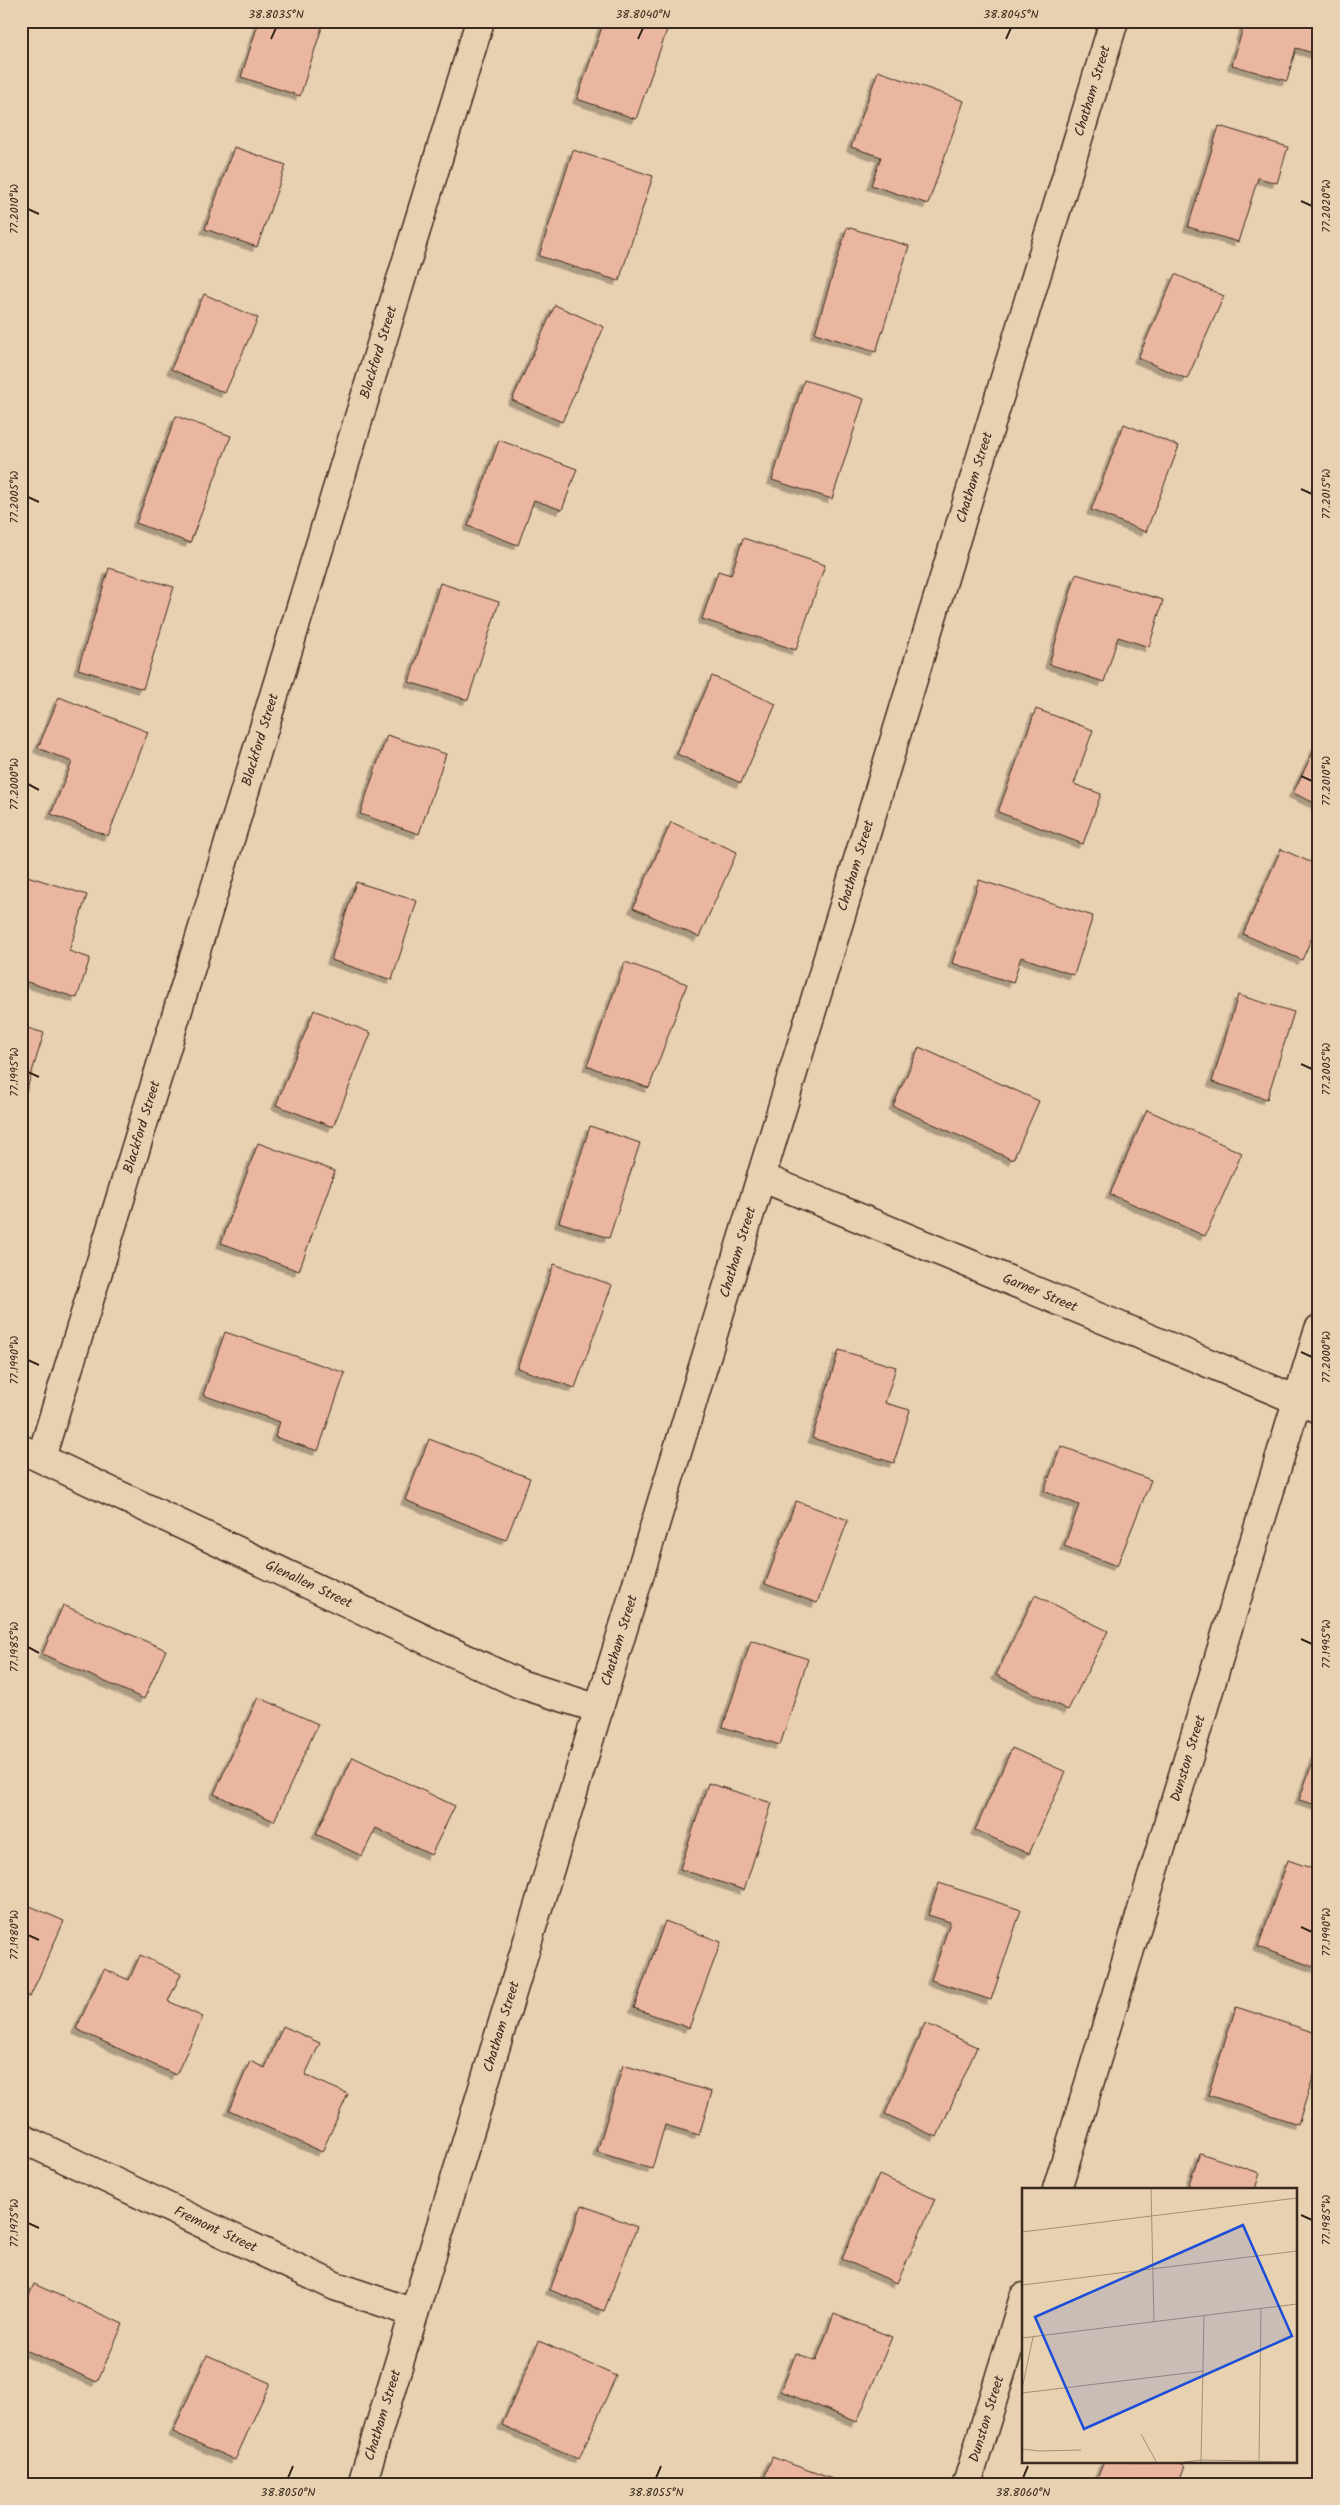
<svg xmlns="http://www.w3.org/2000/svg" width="1340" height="2505" viewBox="0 0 1340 2505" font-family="Kalam,sans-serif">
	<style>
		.building { fill: #eab69f; stroke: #3b2a1e; filter: url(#shadow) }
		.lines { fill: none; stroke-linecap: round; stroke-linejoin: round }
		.minor-casing { stroke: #3b2a1e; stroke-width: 31 }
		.minor { stroke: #e8d1b1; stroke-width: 28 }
		.ticks { fill: none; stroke: #3b2a1e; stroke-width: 2 }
		.labels { text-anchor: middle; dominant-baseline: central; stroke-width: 5; stroke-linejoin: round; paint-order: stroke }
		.street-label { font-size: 14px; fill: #3b2a1e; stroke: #e8d1b1 }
		.inset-road { fill: none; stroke: #a38e76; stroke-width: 1 }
		.view { fill: #1d4ed8; fill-opacity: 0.15; stroke: #1d4ed8; stroke-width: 2.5 }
		.inset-edge { fill: none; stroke: #3b2a1e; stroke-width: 2.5 }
		.neatline { fill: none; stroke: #3b2a1e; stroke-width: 2 }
		.ticks-label { font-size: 12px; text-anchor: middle; fill: #3b2a1e }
	</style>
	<defs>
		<filter id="shadow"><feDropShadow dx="-4.5" dy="4.5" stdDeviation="0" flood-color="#0004"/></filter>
	</defs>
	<rect width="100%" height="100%" fill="#e8d1b1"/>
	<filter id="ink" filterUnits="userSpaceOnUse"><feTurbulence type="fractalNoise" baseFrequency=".02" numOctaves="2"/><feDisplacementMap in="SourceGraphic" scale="10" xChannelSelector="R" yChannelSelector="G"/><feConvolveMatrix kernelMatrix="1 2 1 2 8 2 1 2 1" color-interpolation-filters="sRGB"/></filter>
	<g filter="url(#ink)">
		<g class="building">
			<polygon points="259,21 324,21 300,96 241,77"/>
			<polygon points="604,21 670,21 636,119 577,99"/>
			<polygon points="1245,21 1319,21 1319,55 1296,48 1287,81 1232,65"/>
			<polygon points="878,71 964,101 928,204 871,185 881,157 851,147"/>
			<polygon points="1219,126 1288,147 1277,183 1258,178 1238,242 1188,227"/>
			<polygon points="234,147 286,165 257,247 205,229"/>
			<polygon points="573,150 653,176 619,281 539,256"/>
			<polygon points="847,227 909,246 876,352 815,333"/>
			<polygon points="1175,274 1224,296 1187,379 1138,358"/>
			<polygon points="204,294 258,318 225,393 171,369"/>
			<polygon points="555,305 604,327 562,422 512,400"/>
			<polygon points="804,380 864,399 832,499 772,480"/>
			<polygon points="176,416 231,436 190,543 136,523"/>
			<polygon points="1124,424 1179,446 1146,532 1091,510"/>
			<polygon points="499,440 577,469 562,510 534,500 518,545 468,526"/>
			<polygon points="743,538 825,565 796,650 702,619 718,571 731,575"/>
			<polygon points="109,568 174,587 143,689 78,669"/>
			<polygon points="1076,574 1163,600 1149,647 1118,637 1104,682 1049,664"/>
			<polygon points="440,583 499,602 468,700 409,682"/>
			<polygon points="712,676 776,704 741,783 677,754"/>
			<polygon points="59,697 148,732 108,836 51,814 72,762 38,748"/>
			<polygon points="1036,709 1093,730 1074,784 1101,794 1083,844 998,812"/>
			<polygon points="387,735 446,754 419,834 360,814"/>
			<polygon points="1319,740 1319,805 1293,793"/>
			<polygon points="671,822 737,852 699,937 633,908"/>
			<polygon points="1281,849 1319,866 1319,922 1302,960 1243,934"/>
			<polygon points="21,874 87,895 69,951 90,958 77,998 21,980"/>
			<polygon points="979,880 1093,916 1074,975 1021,957 1013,983 952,963"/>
			<polygon points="356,882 417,901 392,980 331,960"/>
			<polygon points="625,962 687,984 649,1088 587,1066"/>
			<polygon points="1238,995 1294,1012 1267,1099 1212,1082"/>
			<polygon points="314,1010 371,1033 333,1127 276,1105"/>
			<polygon points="21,1026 44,1033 21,1108"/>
			<polygon points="919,1047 1039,1101 1013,1160 893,1106"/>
			<polygon points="1147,1110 1242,1153 1205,1236 1110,1194"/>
			<polygon points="590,1126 640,1143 609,1238 559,1222"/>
			<polygon points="258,1143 335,1171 299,1271 221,1243"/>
			<polygon points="554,1264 612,1285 575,1388 517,1368"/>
			<polygon points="225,1332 345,1373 318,1451 275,1437 280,1422 203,1395"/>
			<polygon points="839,1350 896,1367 885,1403 910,1410 894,1463 812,1438"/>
			<polygon points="429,1439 530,1478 506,1540 405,1500"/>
			<polygon points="1061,1446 1151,1480 1117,1566 1064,1546 1079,1505 1044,1491"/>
			<polygon points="796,1501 848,1520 817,1603 765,1584"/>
			<polygon points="1035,1595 1108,1631 1068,1710 996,1675"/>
			<polygon points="63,1605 166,1650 144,1699 42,1654"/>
			<polygon points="751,1640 808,1659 780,1745 723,1727"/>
			<polygon points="258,1697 318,1724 274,1821 214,1794"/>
			<polygon points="1319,1744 1319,1806 1299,1800"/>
			<polygon points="1012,1748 1066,1772 1029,1854 975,1830"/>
			<polygon points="353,1757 455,1806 431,1855 376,1828 362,1856 316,1834"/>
			<polygon points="708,1783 772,1803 744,1890 680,1869"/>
			<polygon points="1288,1860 1319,1871 1317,1968 1258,1947"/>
			<polygon points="939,1883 1021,1910 991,2000 931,1980 950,1922 928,1915"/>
			<polygon points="21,1902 64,1921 30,1997 21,1993"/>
			<polygon points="665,1921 721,1942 689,2028 634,2008"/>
			<polygon points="140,1955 181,1974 168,2001 203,2017 176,2075 76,2029 104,1969 129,1980"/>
			<polygon points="1236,2007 1319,2034 1319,2060 1298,2124 1208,2095"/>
			<polygon points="925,2023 977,2047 937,2137 885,2114"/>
			<polygon points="283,2026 320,2043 305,2075 348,2094 322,2152 229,2110 250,2061 265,2068"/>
			<polygon points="623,2065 712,2092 699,2135 665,2125 652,2169 597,2152"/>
			<polygon points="1200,2153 1260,2173 1255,2189 1187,2189"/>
			<polygon points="879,2175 935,2199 897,2283 842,2259"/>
			<polygon points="582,2205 637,2227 604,2311 550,2290"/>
			<polygon points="34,2284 123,2324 97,2382 21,2348 21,2314"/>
			<polygon points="834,2314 892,2337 857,2422 781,2391 796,2353 816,2361"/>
			<polygon points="539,2341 616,2376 579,2459 502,2425"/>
			<polygon points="207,2355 270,2383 235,2460 173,2432"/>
			<polygon points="772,2457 846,2484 762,2484"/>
			<polygon points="1104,2461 1175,2461 1185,2465 1178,2484 1164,2481 1163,2484 1095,2484"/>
		</g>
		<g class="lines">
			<g class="minor-casing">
				<g id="minor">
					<path id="s1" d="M761,1177L1319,1409"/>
					<path id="s2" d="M21,1449L520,1684L599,1709"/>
					<path id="s3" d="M41,1458L480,21"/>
					<path id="s4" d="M21,2138L335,2286L414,2313"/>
					<path id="s5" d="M1057,2189L1319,1329"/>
					<path id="s6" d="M362,2484L1114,21"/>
					<path id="s7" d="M967,2484L1024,2297"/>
				</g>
			</g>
			<use href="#minor" class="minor"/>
		</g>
	</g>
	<path class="ticks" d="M271,39L276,28M638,39L643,28M1006,39L1011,28M1301,201L1312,206M28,209L39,214M1301,489L1312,494M28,497L39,502M1301,776L1312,781M28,784L39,790M1301,1064L1312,1069M28,1072L39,1077M1301,1352L1312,1357M28,1360L39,1365M1301,1639L1312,1644M28,1647L39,1653M1301,1927L1312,1932M28,1935L39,1940M1301,2215L1312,2220M28,2223L39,2228M288,2478L293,2466M656,2478L661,2466M1023,2478L1028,2466"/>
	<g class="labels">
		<g class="street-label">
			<text stroke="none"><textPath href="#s6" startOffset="2502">Chatham Street</textPath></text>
			<text stroke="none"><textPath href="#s3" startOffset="1156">Blackford Street</textPath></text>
			<text stroke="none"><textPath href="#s6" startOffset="2098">Chatham Street</textPath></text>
			<text stroke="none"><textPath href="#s3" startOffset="751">Blackford Street</textPath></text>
			<text stroke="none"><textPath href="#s6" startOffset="1692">Chatham Street</textPath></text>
			<text stroke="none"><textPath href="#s3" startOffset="346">Blackford Street</textPath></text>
			<text stroke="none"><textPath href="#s6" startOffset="1288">Chatham Street</textPath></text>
			<text stroke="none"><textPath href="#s1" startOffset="302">Garner Street</textPath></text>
			<text stroke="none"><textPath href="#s2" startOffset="318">Glenallen Street</textPath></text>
			<text stroke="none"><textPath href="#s6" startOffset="882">Chatham Street</textPath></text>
			<text stroke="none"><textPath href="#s5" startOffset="450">Dunston Street</textPath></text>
			<text stroke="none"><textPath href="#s6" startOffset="478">Chatham Street</textPath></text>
			<text stroke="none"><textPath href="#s4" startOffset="215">Fremont Street</textPath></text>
			<text stroke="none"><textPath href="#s6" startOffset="72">Chatham Street</textPath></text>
			<text stroke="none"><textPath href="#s7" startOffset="68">Dunston Street</textPath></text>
		</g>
	</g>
	<g transform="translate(1022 2188)">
		<rect width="275" height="275" fill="#e8d1b1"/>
		<path class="inset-road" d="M129,0L132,134M0,44L275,10M0,97L275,63M0,150L275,116M0,201L11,149M0,205L182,183M119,246L135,275M0,261L17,263L59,262M237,273L239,121M155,275L179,272L275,274M179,275L182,128"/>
		<path class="view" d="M221,37L270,148L62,241L13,129Z"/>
		<rect width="275" height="275" class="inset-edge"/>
	</g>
	<rect width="1340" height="2505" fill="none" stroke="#e8d1b1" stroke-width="55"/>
	<rect x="28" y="28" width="1284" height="2450" class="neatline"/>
	<g class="ticks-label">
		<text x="276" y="18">38.8035°N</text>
		<text x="643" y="18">38.8040°N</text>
		<text x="1011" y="18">38.8045°N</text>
		<text transform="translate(1326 206) rotate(-90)" y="4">77.2020°W</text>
		<text transform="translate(14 209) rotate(-90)" y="4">77.2010°W</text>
		<text transform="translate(1326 494) rotate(-90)" y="4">77.2015°W</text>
		<text transform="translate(14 497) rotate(-90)" y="4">77.2005°W</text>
		<text transform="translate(1326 781) rotate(-90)" y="4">77.2010°W</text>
		<text transform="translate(14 784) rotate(-90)" y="4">77.2000°W</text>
		<text transform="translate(1326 1069) rotate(-90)" y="4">77.2005°W</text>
		<text transform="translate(14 1072) rotate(-90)" y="4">77.1995°W</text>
		<text transform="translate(1326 1357) rotate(-90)" y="4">77.2000°W</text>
		<text transform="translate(14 1360) rotate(-90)" y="4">77.1990°W</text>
		<text transform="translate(1326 1644) rotate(-90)" y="4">77.1995°W</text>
		<text transform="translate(14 1647) rotate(-90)" y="4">77.1985°W</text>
		<text transform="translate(1326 1932) rotate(-90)" y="4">77.1990°W</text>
		<text transform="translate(14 1935) rotate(-90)" y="4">77.1980°W</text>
		<text transform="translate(1326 2220) rotate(-90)" y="4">77.1985°W</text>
		<text transform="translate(14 2223) rotate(-90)" y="4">77.1975°W</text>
		<text x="288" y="2496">38.8050°N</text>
		<text x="656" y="2496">38.8055°N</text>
		<text x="1023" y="2496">38.8060°N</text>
	</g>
</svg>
